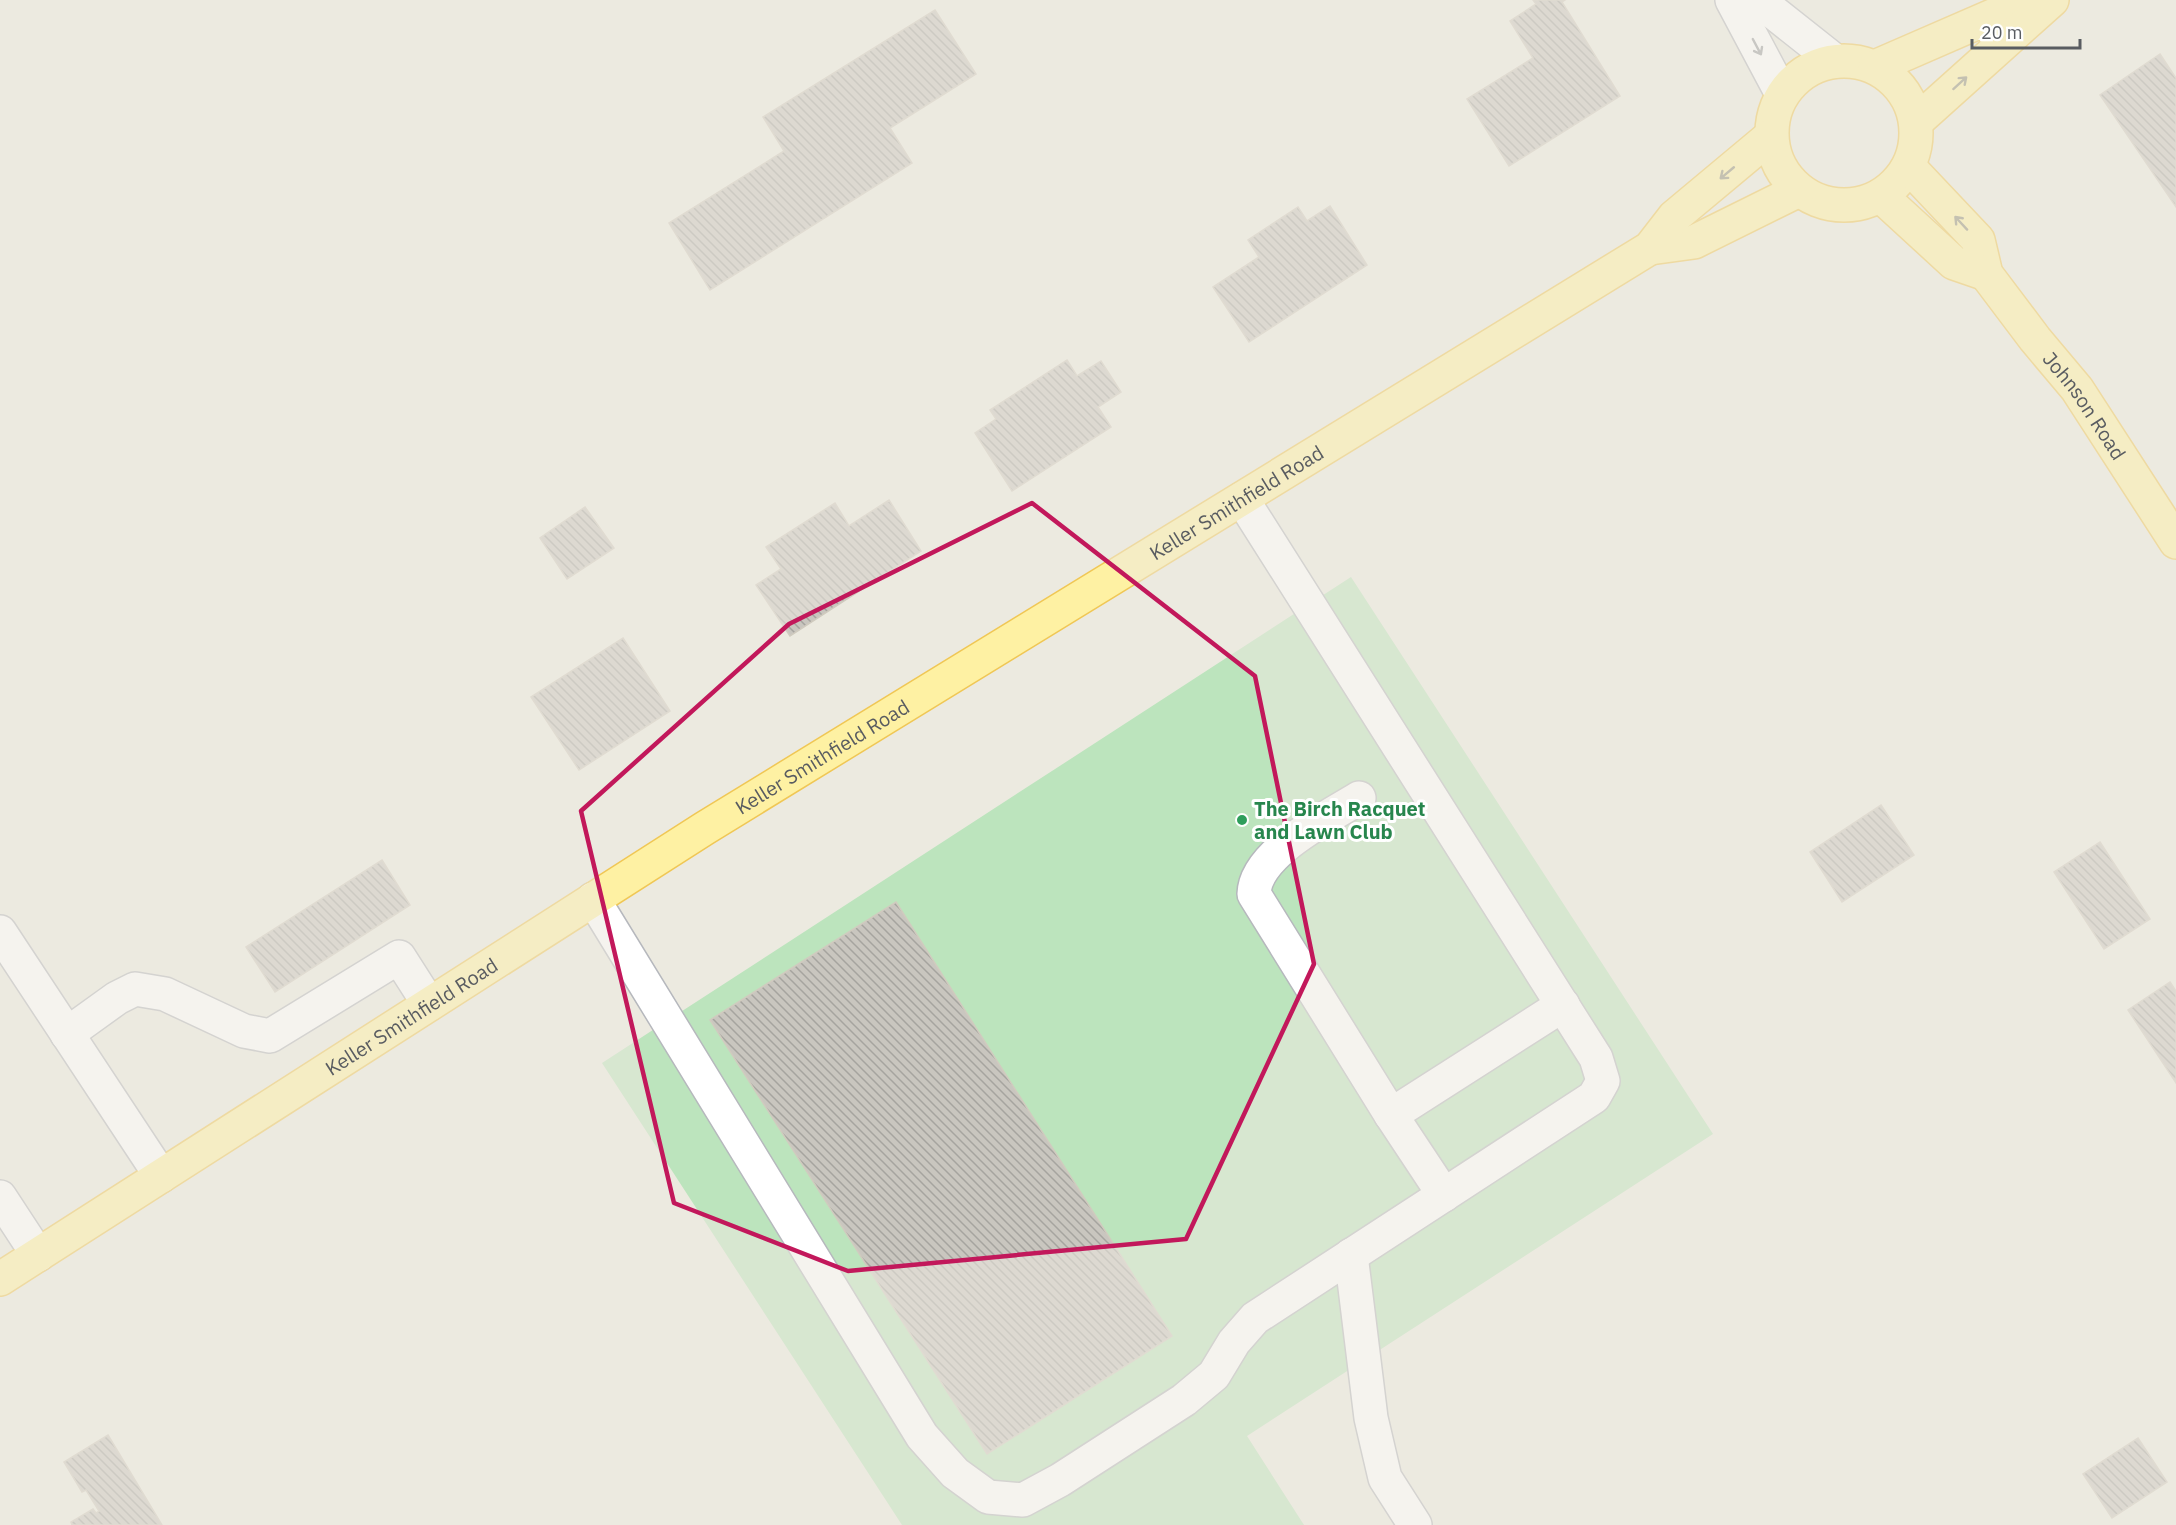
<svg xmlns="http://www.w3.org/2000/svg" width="2176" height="1525" viewBox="0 0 2176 1525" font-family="'IBM Plex Sans',sans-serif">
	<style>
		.green { fill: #bce4bd }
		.building { fill: url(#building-back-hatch); stroke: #d0cbbf; stroke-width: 1.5 }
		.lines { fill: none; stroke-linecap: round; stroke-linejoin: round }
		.minor-casing { stroke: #b6b8bd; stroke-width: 36 }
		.major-casing { stroke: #f0c755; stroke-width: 36 }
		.minor { stroke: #fff; stroke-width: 33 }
		.major { stroke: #fef1a3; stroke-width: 33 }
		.oneway { stroke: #9b9da0 }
		.oneway2 { stroke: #939078 }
		.marked { fill: none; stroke: #c2185b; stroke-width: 4.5; stroke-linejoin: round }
		.leisure-dot { fill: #2e9e5b; stroke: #fff; stroke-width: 2 }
		.labels { text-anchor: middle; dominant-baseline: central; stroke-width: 6; stroke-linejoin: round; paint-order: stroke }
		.street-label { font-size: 20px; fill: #595c61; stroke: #fff }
		.leisure-label { font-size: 20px; font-weight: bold; fill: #27864d; stroke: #fff; text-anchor: start }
	</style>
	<defs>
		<pattern id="building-back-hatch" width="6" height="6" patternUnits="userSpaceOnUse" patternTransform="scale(1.5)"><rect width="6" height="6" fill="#c9c6bf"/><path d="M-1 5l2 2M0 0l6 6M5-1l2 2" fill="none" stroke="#a6a49f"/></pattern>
	</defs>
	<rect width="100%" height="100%" fill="#eceae0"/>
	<polygon class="green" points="1351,577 1713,1134 1247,1436 1304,1525 902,1525 602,1063"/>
	<g class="building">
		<polygon points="1533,0 1565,0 1562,2 1620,96 1509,166 1467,99 1533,58 1510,21 1536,4"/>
		<polygon points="935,10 976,74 890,128 912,163 710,290 669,223 784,151 763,117"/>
		<polygon points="2160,54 2176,78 2176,207 2100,95"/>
		<polygon points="1330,206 1367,265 1249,342 1213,287 1259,257 1248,240 1298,207 1307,221"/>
		<polygon points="1067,360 1077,376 1101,361 1121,392 1098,407 1111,427 1012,491 975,433 996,419 990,410"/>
		<polygon points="889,500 921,551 790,636 756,585 781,569 766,547 835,503 849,526"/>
		<polygon points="585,507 614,548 567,579 540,538"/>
		<polygon points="623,638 670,711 579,770 531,697"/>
		<polygon points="1881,805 1914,855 1842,902 1810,852"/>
		<polygon points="2100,842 2150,919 2104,949 2054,872"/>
		<polygon points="382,860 410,905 275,992 246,947"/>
		<polygon points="896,902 1172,1336 987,1454 710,1020"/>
		<polygon points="2170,982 2176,991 2176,1083 2128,1010"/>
		<polygon points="108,1435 162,1525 72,1525 71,1522 93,1509 96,1513 99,1511 86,1490 82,1492 64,1462"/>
		<polygon points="2138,1438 2167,1482 2112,1518 2083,1474"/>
	</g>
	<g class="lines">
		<g class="minor-casing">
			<g id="minor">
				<polyline points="1732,0 1782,94"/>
				<polyline points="1758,0 1835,61"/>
				<path d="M1359,798C1327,818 1255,853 1254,894L1391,1115L1563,1005"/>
				<polyline points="593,899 922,1436 955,1473 988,1497 1023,1500 1060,1480 1184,1400 1214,1375 1234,1342 1255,1318 1594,1097 1603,1081 1596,1058 1242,499"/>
				<polyline points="0,932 161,1176"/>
				<polyline points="67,1034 117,998 135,989 165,994 244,1031 270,1036 399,957 429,1004"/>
				<polyline points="1391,1115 1444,1195"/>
				<polyline points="0,1197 38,1255"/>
				<polyline points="1351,1255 1371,1418 1385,1478 1415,1525"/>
			</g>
		</g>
		<g class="major-casing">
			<g id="major">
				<circle cx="1844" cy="133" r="72"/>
				<polyline points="1875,67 2029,0"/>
				<polyline points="1916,122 2052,0"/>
				<path id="s1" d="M1909,167L1978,240L1986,274L2035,339L2077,389L2176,542"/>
				<polyline points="1881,196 1954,263 1986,274"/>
				<polyline points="1650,248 1694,242 1799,190"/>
				<path id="s2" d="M0,1279L705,828L1650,248L1674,217L1771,136"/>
			</g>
		</g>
		<use href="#minor" class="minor"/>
		<use href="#major" class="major"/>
	</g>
	<defs><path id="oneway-shaft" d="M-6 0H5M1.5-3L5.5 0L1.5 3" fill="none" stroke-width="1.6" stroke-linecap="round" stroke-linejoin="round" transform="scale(1.5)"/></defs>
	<use class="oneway" href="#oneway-shaft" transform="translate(1757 47) rotate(62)"/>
	<g class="oneway2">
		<use href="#oneway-shaft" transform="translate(1960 83) rotate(-42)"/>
		<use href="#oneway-shaft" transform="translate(1727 173) rotate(140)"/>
		<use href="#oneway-shaft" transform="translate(1961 223) rotate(-133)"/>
	</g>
	<path d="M0 0H2176V1525H0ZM1032,503L1255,676L1314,964L1186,1239L848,1271L674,1203L581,811L789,624Z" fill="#eceae0" fill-opacity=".55" fill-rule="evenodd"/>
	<path class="marked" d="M1032,503L1255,676L1314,964L1186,1239L848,1271L674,1203L581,811L789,624Z"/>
	<circle class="leisure-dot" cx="1242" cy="820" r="6"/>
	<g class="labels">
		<g class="street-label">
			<text stroke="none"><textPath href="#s1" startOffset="300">Johnson Road</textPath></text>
			<text stroke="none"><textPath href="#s2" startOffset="1460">Keller Smithfield Road</textPath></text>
			<text stroke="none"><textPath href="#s2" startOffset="974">Keller Smithfield Road</textPath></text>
			<text stroke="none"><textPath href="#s2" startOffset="488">Keller Smithfield Road</textPath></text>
		</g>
		<g class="leisure-label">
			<text x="1254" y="808">The Birch Racquet<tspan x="1254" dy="23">and Lawn Club</tspan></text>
		</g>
	</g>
	<path d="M1972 39v9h108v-9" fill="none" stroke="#595c61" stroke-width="3"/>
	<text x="1981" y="39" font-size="18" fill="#595c61" stroke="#ffffff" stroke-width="4.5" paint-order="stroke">20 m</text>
</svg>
